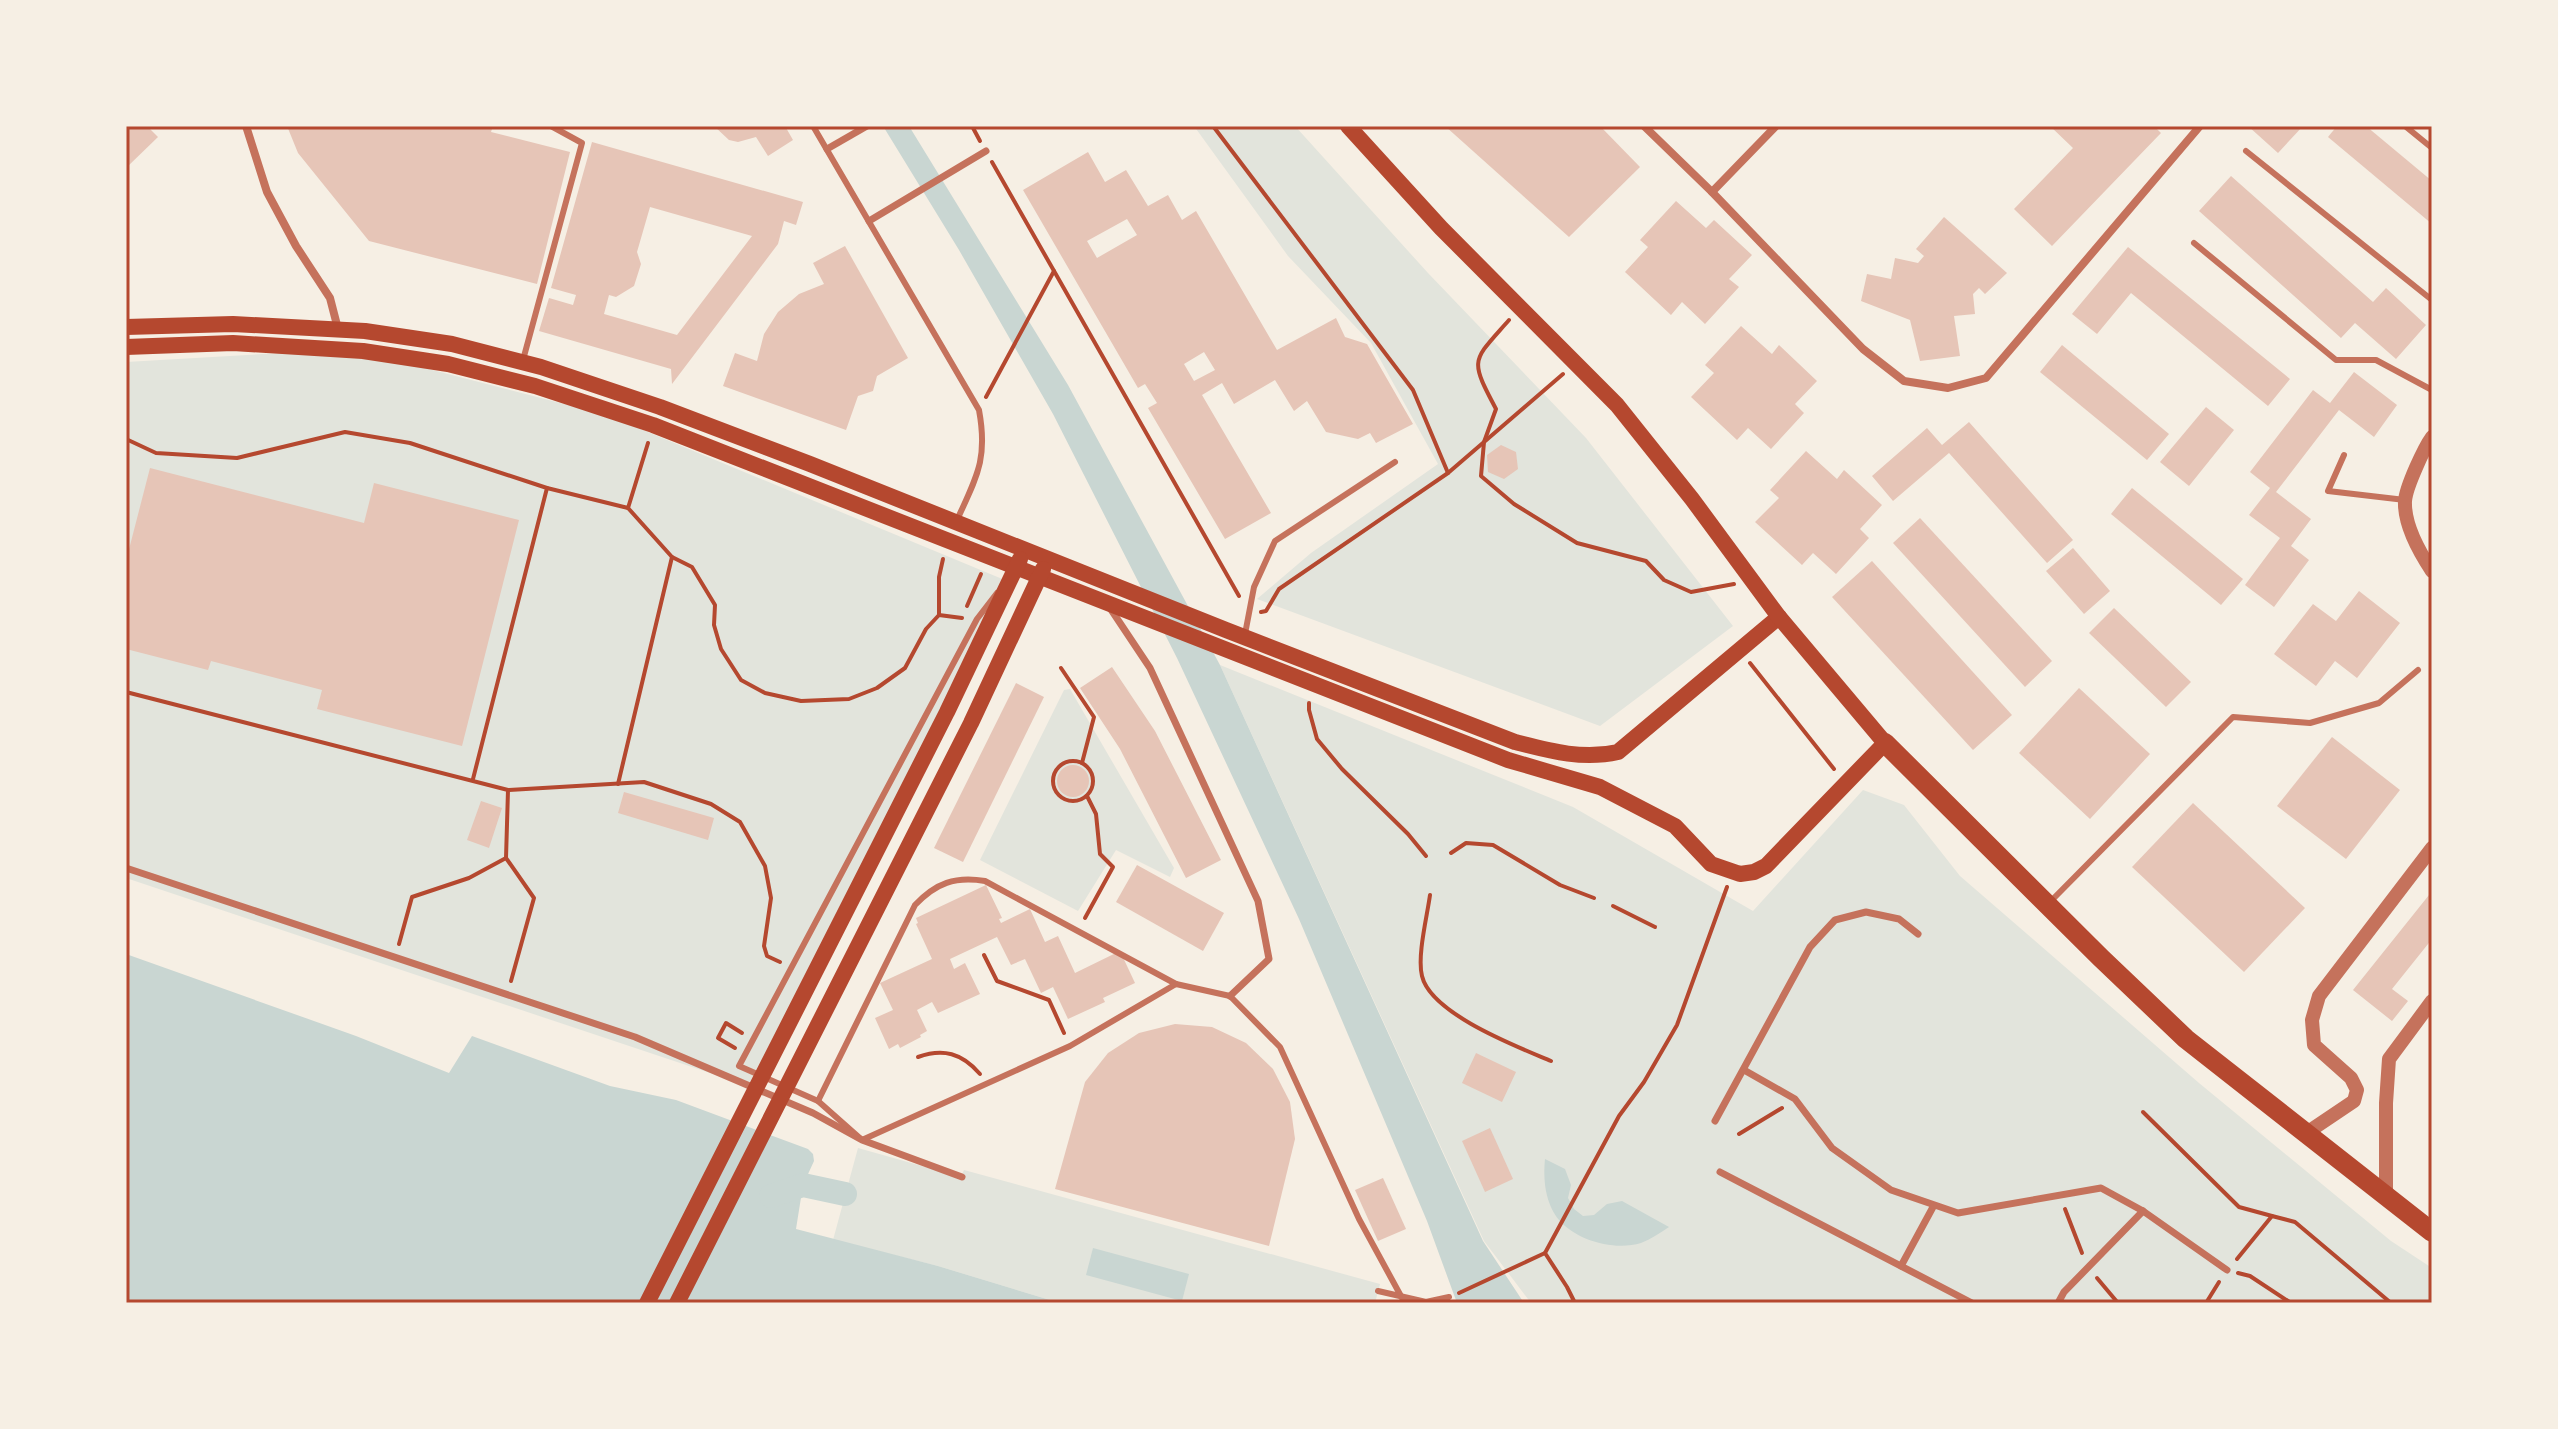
<svg xmlns="http://www.w3.org/2000/svg" width="2558" height="1429" viewBox="0 0 2558 1429" font-family="'Nunito Sans',sans-serif">
	<style>
		.green { fill: #e2e4dc }
		.water { fill: #c9d6d2 }
		.lines { fill: none; stroke-linecap: round; stroke-linejoin: round }
		.canal { stroke: #c9d6d2; stroke-width: 24 }
		.building { fill: #e6c5b7; fill-rule: evenodd }
		.path { stroke: #b5482f; stroke-width: 4 }
		.service { stroke: #c5725c; stroke-width: 6 }
		.pedestrian { stroke: #c5725c; stroke-width: 7 }
		.minor { stroke: #c5725c; stroke-width: 8 }
		.tertiary { stroke: #c5725c; stroke-width: 14 }
		.secondary { stroke: #b5482f; stroke-width: 16 }
		.primary { stroke: #b5482f; stroke-width: 20 }
		.neatline { fill: none; stroke: #b5482f; stroke-width: 3 }
	</style>
	<rect width="100%" height="100%" fill="#f6efe4"/>
	<g class="green">
		<polygon points="1194,126 1295,126 1428,273 1586,438 1733,626 1600,726 1257,599 1311,553 1438,464 1371,343 1288,256"/>
		<polygon points="351,349 607,415 1012,583 749,1086 126,878 126,362"/>
		<polygon points="1220,665 1573,807 1753,911 1863,790 1904,805 1960,876 2199,1083 2391,1241 2432,1268 2432,1303 1531,1303 1484,1241"/>
		<polygon points="1070,689 1174,868 1170,877 1116,850 1078,911 980,860 1064,690"/>
		<polygon points="858,1148 961,1177 964,1170 1380,1284 1375,1303 1060,1303 938,1266 833,1240"/>
	</g>
	<g class="water">
		<polygon points="883,126 909,126 1068,385 1220,665 1483,1241 1524,1303 1457,1303 1427,1221 1299,919 1177,658 1053,414 959,250"/>
		<polygon points="126,954 356,1036 449,1073 472,1036 610,1086 676,1100 808,1149 813,1154 814,1161 803,1185 796,1229 938,1266 1060,1303 126,1303"/>
		<path d="M1545,1159L1565,1169L1571,1185L1568,1198L1574,1209L1583,1216L1594,1215L1607,1204L1622,1201L1669,1227C1660,1233 1651,1239 1641,1243C1615,1251 1577,1241 1559,1220C1545,1203 1543,1179 1545,1159Z"/>
		<polygon points="1093,1248 1189,1274 1182,1301 1086,1275"/>
	</g>
	<g class="lines">
		<polyline class="canal" points="771,1196 803,1185 845,1194"/>
	</g>
	<g class="building">
		<polygon points="126,126 147,126 158,137 126,168"/>
		<polygon points="287,126 493,126 491,132 570,152 537,284 369,241 298,153"/>
		<polygon points="714,126 785,126 793,140 768,156 756,137 738,142 729,140"/>
		<polygon points="1445,126 1600,126 1640,167 1569,237"/>
		<polygon points="2050,126 2154,126 2161,133 2052,246 2014,209 2073,148"/>
		<polygon points="2248,126 2303,126 2278,153"/>
		<polygon points="2337,126 2366,126 2432,181 2432,224 2328,137"/>
		<path d="M592,142L803,202L796,225L784,221L778,244L672,384L671,369L539,331L549,298L573,305L576,295L551,288ZM650,207L752,236L677,335L604,314L609,295L616,297L634,286L641,264L637,252Z"/>
		<path d="M1088,152L1105,182L1126,170L1148,206L1168,195L1182,220L1196,211L1277,350L1336,318L1345,337L1367,344L1413,424L1376,443L1370,433L1358,439L1326,432L1307,401L1294,411L1275,380L1234,404L1222,383L1202,395L1271,513L1225,539L1148,408L1157,403L1145,384L1138,388L1023,190ZM1127,219L1137,235L1097,258L1087,241ZM1204,352L1215,370L1194,381L1184,364Z"/>
		<polygon points="2231,176 2373,302 2386,288 2426,325 2396,359 2355,323 2341,338 2199,211"/>
		<polygon points="1676,201 1706,228 1714,220 1752,255 1729,279 1739,287 1705,324 1682,302 1671,315 1625,272 1648,247 1640,240"/>
		<polygon points="1944,217 2007,273 1985,294 1979,288 1973,294 1975,314 1954,316 1960,356 1920,361 1910,320 1861,301 1867,274 1891,279 1895,258 1918,263 1924,256 1916,249"/>
		<polygon points="845,246 908,358 877,376 873,391 858,396 846,430 723,386 735,353 757,361 764,334 778,312 799,294 824,284 813,263"/>
		<polygon points="2128,247 2290,379 2268,406 2131,293 2097,334 2072,314"/>
		<polygon points="1741,326 1772,354 1779,345 1817,381 1795,404 1804,413 1771,449 1748,428 1737,440 1691,397 1714,373 1705,365"/>
		<polygon points="2062,345 2169,434 2147,460 2040,372"/>
		<polygon points="2354,372 2397,405 2374,437 2339,410 2276,492 2311,519 2291,546 2309,560 2274,607 2245,585 2280,538 2249,515 2270,488 2250,472 2313,390 2330,403"/>
		<polygon points="2206,407 2234,430 2189,486 2160,462"/>
		<polygon points="1969,422 2073,540 2047,563 1949,453 1893,501 1872,476 1927,428 1942,445"/>
		<polygon points="1501,445 1516,452 1518,469 1504,479 1488,472 1487,455"/>
		<polygon points="1806,451 1837,479 1844,470 1882,505 1860,529 1869,538 1836,574 1813,553 1802,565 1755,522 1779,498 1770,490"/>
		<polygon points="150,468 364,523 374,483 519,520 462,746 317,709 322,690 211,661 208,670 126,649 126,561"/>
		<polygon points="2132,488 2243,579 2221,605 2111,514"/>
		<polygon points="1920,518 2052,661 2025,687 1893,543"/>
		<polygon points="2073,548 2110,591 2084,614 2046,571"/>
		<polygon points="1872,561 2012,715 1973,750 1832,597"/>
		<polygon points="2359,591 2400,623 2357,678 2335,661 2316,686 2274,654 2313,604 2336,621"/>
		<polygon points="2114,608 2191,682 2166,707 2089,633"/>
		<polygon points="1112,667 1155,731 1221,860 1186,878 1120,749 1080,688"/>
		<polygon points="1016,683 1044,697 963,862 934,848"/>
		<polygon points="2079,688 2150,754 2090,819 2019,753"/>
		<polygon points="2332,737 2400,790 2346,859 2277,806"/>
		<circle cx="1073" cy="781" r="16"/>
		<polygon points="624,792 714,818 708,840 618,813"/>
		<polygon points="481,801 502,808 489,848 467,840"/>
		<polygon points="2193,803 2305,908 2244,972 2132,867"/>
		<polygon points="1137,865 1224,913 1203,951 1116,902"/>
		<polygon points="986,885 1002,918 999,919 1001,923 1030,909 1045,942 1058,936 1075,973 1120,951 1135,983 1103,998 1105,1002 1068,1019 1053,987 1041,993 1025,959 1011,965 997,937 950,959 954,969 965,963 980,994 938,1013 932,1002 917,1010 927,1031 920,1035 921,1037 900,1048 898,1044 889,1049 875,1018 893,1010 880,983 932,959 916,924 918,923 916,918"/>
		<polygon points="2429,895 2432,898 2432,939 2392,989 2408,1001 2392,1021 2353,990"/>
		<polygon points="1175,1024 1212,1027 1246,1043 1273,1069 1290,1102 1295,1139 1269,1246 1055,1189 1085,1082 1108,1053 1139,1033"/>
		<polygon points="1476,1053 1516,1072 1502,1102 1462,1083"/>
		<polygon points="1490,1128 1513,1179 1485,1192 1462,1141"/>
		<polygon points="1383,1178 1406,1229 1378,1241 1355,1190"/>
	</g>
	<g class="lines">
		<g class="path">
			<polyline points="972,126 980,141"/>
			<polyline points="1213,126 1413,390 1448,473"/>
			<polyline points="992,162 1239,596"/>
			<path d="M1509,320C1472,362 1469,358 1496,409L1484,442L1481,476L1514,504L1577,543L1646,561L1664,580L1691,592L1734,584"/>
			<polyline points="986,397 1054,271"/>
			<polyline points="126,439 156,453 237,458 345,432 410,443 547,488 473,779"/>
			<polyline points="547,488 628,508 648,443"/>
			<polyline points="672,557 692,567 715,605 714,625 721,649 741,680 765,693 801,701 849,699 877,688 905,668 926,629 939,615 962,618"/>
			<polyline points="967,606 981,574"/>
			<polyline points="1261,612 1266,611 1279,589 1448,473 1563,374"/>
			<polyline points="939,615 939,577 943,559"/>
			<polyline points="1750,663 1834,769"/>
			<polyline points="1061,668 1094,717 1082,763"/>
			<polyline points="126,692 508,790 506,858 469,878 412,897 399,944"/>
			<polyline points="1309,703 1309,710 1317,739 1342,769 1408,834 1426,856"/>
			<circle cx="1073" cy="781" r="20"/>
			<polyline points="618,784 672,557 628,508"/>
			<polyline points="509,790 644,782 711,804 740,822 765,866 771,898 764,946 767,956 780,962"/>
			<polyline points="1451,853 1466,843 1493,845 1560,885 1594,898"/>
			<polyline points="506,858 534,898 511,981"/>
			<path d="M1430,895C1427,917 1417,956 1422,976C1431,1014 1518,1047 1551,1061"/>
			<polyline points="1613,906 1655,927"/>
			<polyline points="1085,918 1113,867 1100,854 1096,814 1087,796"/>
			<polyline points="984,955 997,981 1049,1000 1064,1033"/>
			<polyline points="735,1048 718,1038 726,1023 742,1033"/>
			<path d="M918,1057C943,1048 962,1053 980,1074"/>
			<polyline points="2143,1112 2239,1207 2272,1216"/>
			<polyline points="1739,1134 1782,1108"/>
			<polyline points="2065,1209 2082,1253"/>
			<polyline points="2237,1259 2272,1216 2295,1222 2391,1303"/>
			<polyline points="2238,1273 2250,1276 2291,1303"/>
			<polyline points="2097,1278 2118,1303"/>
			<polyline points="1459,1293 1545,1253"/>
			<polyline points="1575,1303 1567,1287 1545,1253 1619,1116 1644,1082 1677,1025 1727,887"/>
			<polyline points="2206,1303 2219,1282"/>
		</g>
		<g class="service">
			<path d="M813,126L979,410C988,459 977,476 957,520"/>
			<polyline points="2405,126 2432,148"/>
			<polyline points="2246,151 2432,300"/>
			<polyline points="2194,243 2336,360 2376,360 2432,390"/>
			<polyline points="523,360 582,143 551,126"/>
			<polyline points="2344,455 2328,491 2405,500"/>
			<polyline points="997,593 977,619 739,1066 818,1101 862,1140 1070,1046 1176,984 1230,996 1280,1047 1359,1219 1402,1298"/>
			<polyline points="1245,634 1254,587 1275,541 1395,462"/>
			<polyline points="2050,902 2233,717 2310,723 2379,703 2418,670"/>
			<path d="M818,1101L915,905C936,883 955,876 985,881L1176,984"/>
			<polyline points="1378,1291 1426,1302 1449,1297"/>
		</g>
		<g class="pedestrian">
			<polyline points="827,149 867,126"/>
			<polyline points="869,221 986,151"/>
			<polyline points="1110,608 1150,668 1258,901 1269,959 1230,996"/>
			<polyline points="126,868 635,1037 813,1113 862,1140 962,1177"/>
			<polyline points="1744,1070 1795,1099 1832,1148 1891,1190 1958,1213 2101,1188 2143,1211 2227,1270"/>
			<polyline points="1715,1121 1810,947 1835,920 1866,912 1899,919 1918,934"/>
			<polyline points="1720,1172 1972,1303"/>
			<polyline points="1901,1266 1933,1207"/>
			<polyline points="2058,1303 2064,1292 2143,1211"/>
		</g>
		<g class="minor">
			<polyline points="246,126 267,192 296,246 330,298 338,329"/>
			<polyline points="1644,126 1712,192 1863,349 1904,381 1948,388 1986,378 2200,126"/>
			<polyline points="1712,192 1776,126"/>
		</g>
		<g class="tertiary">
			<path d="M2432,437C2424,448 2406,487 2405,501C2404,524 2420,553 2432,571"/>
			<polyline points="2305,1134 2354,1101 2357,1090 2351,1078 2314,1045 2312,1020 2319,996 2432,848"/>
			<polyline points="2386,1197 2386,1103 2389,1059 2432,1001"/>
		</g>
		<g class="secondary">
			<path d="M126,327L233,324L365,331L452,344L541,367L660,407L810,464L1226,630L1515,742C1550,751 1583,760 1618,752L1779,617"/>
			<polyline points="126,347 233,343 363,351 448,364 535,386 653,425 1508,760 1600,787 1675,826 1711,864 1740,874 1754,872 1766,866 1885,743 1779,617 1692,499 1617,405 1441,228 1348,126"/>
			<polyline points="647,1303 947,712 1020,559"/>
			<polyline points="677,1303 971,723 1043,569"/>
		</g>
		<polyline class="primary" points="1885,743 2101,958 2186,1039 2432,1232"/>
	</g>
	<rect width="2558" height="1429" fill="none" stroke="#f6efe4" stroke-width="256"/>
	<rect x="128" y="128" width="2302" height="1173" class="neatline"/>
</svg>
